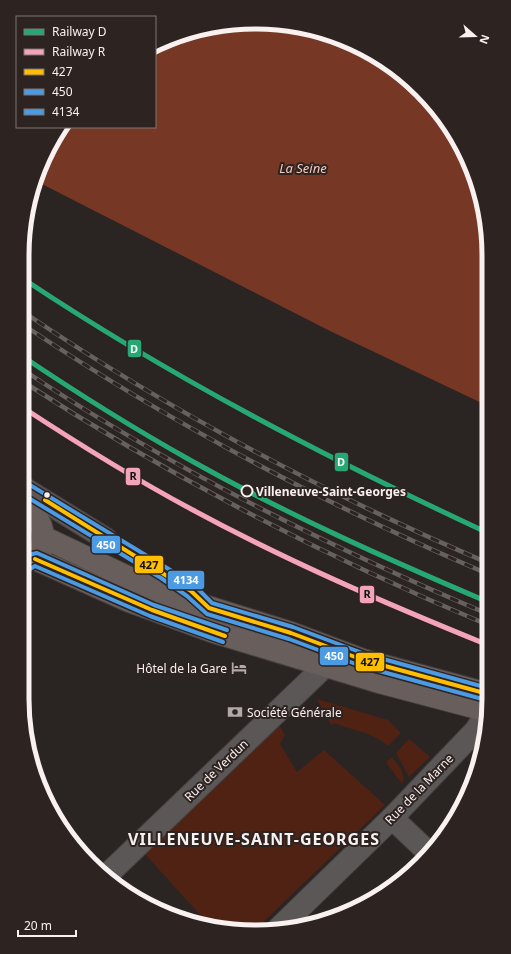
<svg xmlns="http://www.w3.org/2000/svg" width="511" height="954" viewBox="0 0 511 954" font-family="'Noto Sans',sans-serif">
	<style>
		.green { fill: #502214 }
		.water { fill: #763825 }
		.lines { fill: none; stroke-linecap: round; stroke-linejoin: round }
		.minor-casing { stroke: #443f3e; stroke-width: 24 }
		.major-casing { stroke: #443f3e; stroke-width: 24 }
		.minor { stroke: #5b5756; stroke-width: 22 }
		.major { stroke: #685e5b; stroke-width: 22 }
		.rail-casing { stroke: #66605f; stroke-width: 4.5 }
		.rail { stroke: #2d2320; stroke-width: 3; stroke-dasharray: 9; stroke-linecap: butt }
		.bus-1-casing { stroke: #2d2320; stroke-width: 7 }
		.bus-2-casing { stroke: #2d2320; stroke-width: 7 }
		.bus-3-casing { stroke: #2d2320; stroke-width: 7 }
		.bus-1 { stroke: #ffbe00; stroke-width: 4 }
		.bus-2 { stroke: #4a9be3; stroke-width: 4 }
		.bus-3 { stroke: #4a9be3; stroke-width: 4 }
		.rail-1-casing { stroke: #2d2320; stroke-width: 8 }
		.rail-2-casing { stroke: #2d2320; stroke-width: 8 }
		.rail-1 { stroke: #26a874; stroke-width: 5 }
		.rail-2 { stroke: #f3a4ba; stroke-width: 5 }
		.stop-dot { fill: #2d2320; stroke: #f8f1ef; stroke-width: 2 }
		.bus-dot { fill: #f8f1ef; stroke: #2d2320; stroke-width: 1.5 }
		.labels { text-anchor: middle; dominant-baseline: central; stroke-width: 4; stroke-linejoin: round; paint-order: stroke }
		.stop-label { font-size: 12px; font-weight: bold; fill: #f8f1ef; stroke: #2d2320; text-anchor: start }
		.poi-label { font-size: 12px; fill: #f8f1ef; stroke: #2d2320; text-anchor: end }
		.street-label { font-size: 12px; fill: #f8f1ef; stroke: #2d2320 }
		.water-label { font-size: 13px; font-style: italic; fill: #f6cbbe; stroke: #2d2320 }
		.district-label { font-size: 16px; font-weight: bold; letter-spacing: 1px; fill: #f8f1ef; stroke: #2d2320 }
		.rim { fill: none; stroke: #f8f1ef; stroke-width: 5 }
		.line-badge { stroke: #2d2320; stroke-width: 1.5 }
		.badge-label { font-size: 11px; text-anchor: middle; font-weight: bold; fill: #fff }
		.pale-badge-label { font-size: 11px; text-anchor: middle; font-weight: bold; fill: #111 }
	</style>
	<rect width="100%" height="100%" fill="#2a2423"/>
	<g class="green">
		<path d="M317,699L388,720L401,733L388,746C369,730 355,732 335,723L331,725Z"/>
		<polygon points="278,723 285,735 280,744 297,772 324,750 385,805 255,930 210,926 144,853"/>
		<polygon points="409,739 430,757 409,777 396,753"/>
		<polygon points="392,757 401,769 404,779 402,784 386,762"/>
	</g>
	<polygon class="water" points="271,23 359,46 409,80 450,126 471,166 487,225 488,406 330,331 38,182 46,152 65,127 155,127 155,49 181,34"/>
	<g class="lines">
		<g class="minor-casing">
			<g id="minor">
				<polyline points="22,487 106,539"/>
				<polyline points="392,818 429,853"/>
				<polyline points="107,875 325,666"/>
				<polyline points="277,930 392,818 476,730 488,711"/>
			</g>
		</g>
		<g class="major-casing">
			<g id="major">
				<path d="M22,507C41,515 47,533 40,552"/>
				<polyline points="43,537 138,582 179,598 291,633 363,660 488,694"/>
				<polyline points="35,559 129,601 214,632 379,682 489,711"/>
			</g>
		</g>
		<use href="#minor" class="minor"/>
		<use href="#major" class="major"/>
		<g class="rail-casing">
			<g id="rail">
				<path d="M22,311C168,410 326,494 488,563"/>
				<path d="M22,324C168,422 326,505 488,574"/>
				<path d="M22,369C168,467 327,546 488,614"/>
				<path d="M22,381C170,477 326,557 488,625"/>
			</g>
		</g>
		<use href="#rail" class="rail"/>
		<g class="bus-1-casing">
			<g id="bus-1">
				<polyline points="45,500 191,591 209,608 291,633 363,660 488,694"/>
				<polyline points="35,559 152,610 225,636"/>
			</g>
		</g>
		<g class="bus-2-casing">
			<g id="bus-2">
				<polyline points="22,494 161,578 187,596 207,614 289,639 361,666 486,700"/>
				<polyline points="25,572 35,566 150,616 223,642"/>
			</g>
		</g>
		<g class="bus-3-casing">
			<g id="bus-3">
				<polyline points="25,482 167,568 195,586 212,603 293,627 365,654 488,688"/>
				<polyline points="22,560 32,554 37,553 154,605 227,630"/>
			</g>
		</g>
		<use href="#bus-1" class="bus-1"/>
		<use href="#bus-2" class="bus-2"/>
		<use href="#bus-3" class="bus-3"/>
		<g class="rail-1-casing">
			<g id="rail-1">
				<path d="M22,278C172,378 325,457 488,533"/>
				<path d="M22,356C77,393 133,428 190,460C286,514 387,559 488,602"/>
			</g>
		</g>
		<g class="rail-2-casing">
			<path id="rail-2" d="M22,407C77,443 133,478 191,509C287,561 387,604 488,645"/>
		</g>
		<use href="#rail-1" class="rail-1"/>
		<use href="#rail-2" class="rail-2"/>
	</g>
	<defs>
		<g id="hotel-bare" transform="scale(1.2)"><path d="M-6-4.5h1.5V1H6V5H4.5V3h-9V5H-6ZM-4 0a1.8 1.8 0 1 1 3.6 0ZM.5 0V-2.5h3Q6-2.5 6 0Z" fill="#b0a9a8" stroke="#2d2320" stroke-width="2.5" paint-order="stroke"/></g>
		<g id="bank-bare" transform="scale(1.2)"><path d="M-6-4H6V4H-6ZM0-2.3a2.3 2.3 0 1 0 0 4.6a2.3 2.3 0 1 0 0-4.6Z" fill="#b0a9a8" stroke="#2d2320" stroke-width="2.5" paint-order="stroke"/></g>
	</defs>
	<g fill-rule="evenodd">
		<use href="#hotel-bare" x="239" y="668"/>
		<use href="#bank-bare" x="235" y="712"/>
	</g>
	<circle class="stop-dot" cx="247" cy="491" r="5.5"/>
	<circle class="bus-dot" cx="47" cy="495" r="3.5"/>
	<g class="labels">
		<g class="stop-label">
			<text x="256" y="491">Villeneuve-Saint-Georges</text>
		</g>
		<g class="poi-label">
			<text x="227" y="668">Hôtel de la Gare</text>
			<text x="247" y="712" text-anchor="start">Société Générale</text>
		</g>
		<g class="street-label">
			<text transform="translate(216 770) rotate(-44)">Rue de Verdun</text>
			<text transform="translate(419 789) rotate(-46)">Rue de la Marne</text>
		</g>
		<g class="water-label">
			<text x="303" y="168">La Seine</text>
		</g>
		<g class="district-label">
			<text x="254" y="839">VILLENEUVE-SAINT-GEORGES</text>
		</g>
	</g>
	<path d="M0 0H511V954H0ZM255 29H256A226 226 0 0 1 482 255V699A226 226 0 0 1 256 925H255A226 226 0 0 1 29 699V255A226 226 0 0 1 255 29Z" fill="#2d2320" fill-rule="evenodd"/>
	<path class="rim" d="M255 29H256A226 226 0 0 1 482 255V699A226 226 0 0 1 256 925H255A226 226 0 0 1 29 699V255A226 226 0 0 1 255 29Z"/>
	<g class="line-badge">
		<rect x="127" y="339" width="15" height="19" rx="4" fill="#26a874"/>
		<rect x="334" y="452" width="15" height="20" rx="4" fill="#26a874"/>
		<rect x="125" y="467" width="16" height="19" rx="4" fill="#f3a4ba"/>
		<rect x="91" y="535" width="30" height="19" rx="4" fill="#4a9be3"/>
		<rect x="134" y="555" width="30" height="19" rx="4" fill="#ffbe00"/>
		<rect x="167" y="570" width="38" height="20" rx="4" fill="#4a9be3"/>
		<rect x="359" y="585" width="16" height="19" rx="4" fill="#f3a4ba"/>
		<rect x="319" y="646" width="30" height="20" rx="4" fill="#4a9be3"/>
		<rect x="355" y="652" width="30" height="20" rx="4" fill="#ffbe00"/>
	</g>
	<g class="badge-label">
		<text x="134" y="353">D</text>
		<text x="341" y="466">D</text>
		<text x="106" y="549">450</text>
		<text x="186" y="584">4134</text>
		<text x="334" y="660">450</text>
	</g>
	<g class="pale-badge-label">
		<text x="133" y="480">R</text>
		<text x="149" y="569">427</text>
		<text x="367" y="598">R</text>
		<text x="370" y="666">427</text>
	</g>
	<rect x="16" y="16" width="140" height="112" fill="#2d2320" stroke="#7e7573"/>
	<rect x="24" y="29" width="20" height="6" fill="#26a874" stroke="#7e7573"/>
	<text x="52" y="36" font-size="12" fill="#f8f1ef">Railway D</text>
	<rect x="24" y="49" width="20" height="6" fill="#f3a4ba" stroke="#7e7573"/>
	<text x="52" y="56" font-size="12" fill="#f8f1ef">Railway R</text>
	<rect x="24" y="69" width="20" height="6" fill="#ffbe00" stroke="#7e7573"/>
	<text x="52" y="76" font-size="12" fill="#f8f1ef">427</text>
	<rect x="24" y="89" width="20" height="6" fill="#4a9be3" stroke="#7e7573"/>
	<text x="52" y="96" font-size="12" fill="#f8f1ef">450</text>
	<rect x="24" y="109" width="20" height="6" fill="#4a9be3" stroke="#7e7573"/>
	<text x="52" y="116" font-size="12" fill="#f8f1ef">4134</text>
	<g transform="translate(475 36) rotate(110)" stroke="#2d2320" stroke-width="3" paint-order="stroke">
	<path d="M0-3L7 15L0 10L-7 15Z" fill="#f8f1ef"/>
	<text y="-6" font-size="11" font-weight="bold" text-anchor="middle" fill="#f8f1ef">N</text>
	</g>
	<path d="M18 930v6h58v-6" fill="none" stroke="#f8f1ef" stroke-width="2"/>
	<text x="24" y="930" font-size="12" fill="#f8f1ef" stroke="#2d2320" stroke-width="3" paint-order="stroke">20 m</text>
</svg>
